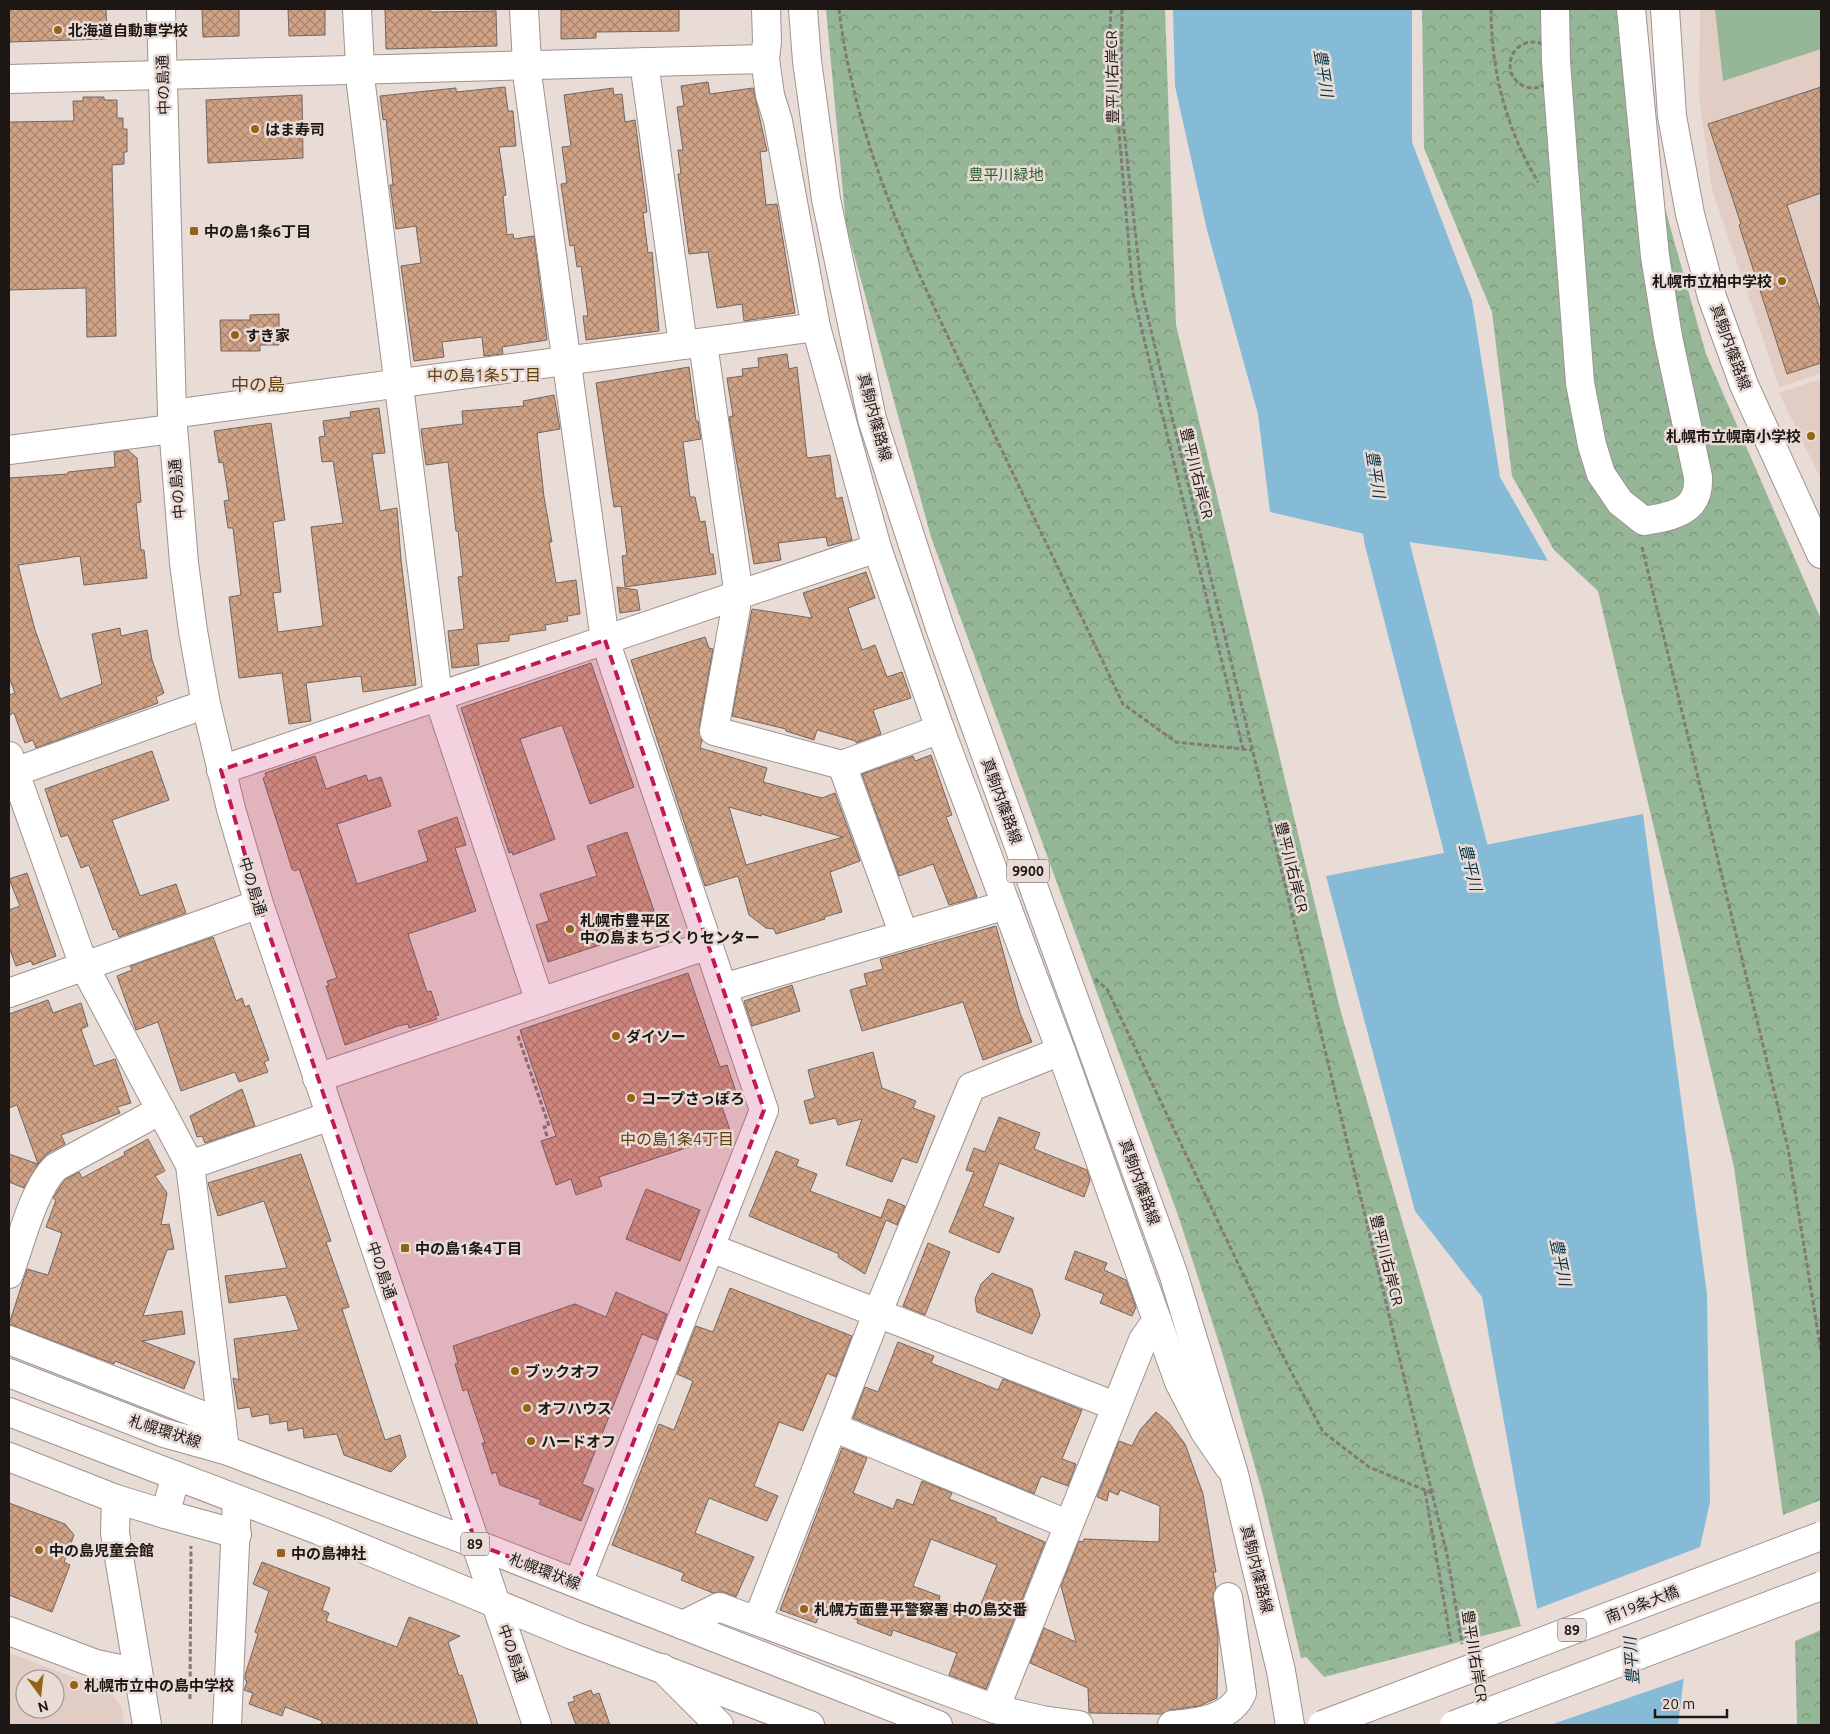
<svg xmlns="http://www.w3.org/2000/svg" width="1830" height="1734" viewBox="0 0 1830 1734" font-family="Ubuntu,'Noto Sans JP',sans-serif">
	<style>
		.built { fill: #e2cdc5; fill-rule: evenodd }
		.park { fill: url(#park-crowns) }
		.pitch { fill: #95b797 }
		.water { fill: #86bbd7 }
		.pier { fill: #e9dbd6 }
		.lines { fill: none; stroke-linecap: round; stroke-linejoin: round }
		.river { stroke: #86bbd7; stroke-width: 44 }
		.building { fill: url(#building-cross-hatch); stroke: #726761; fill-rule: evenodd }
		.minor-casing { stroke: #9f938e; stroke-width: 30 }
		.major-casing { stroke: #9f938e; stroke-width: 30 }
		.path { stroke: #837976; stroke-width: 3; stroke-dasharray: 5 2.5; stroke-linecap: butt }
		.minor { stroke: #fff; stroke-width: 28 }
		.major { stroke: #fff; stroke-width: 28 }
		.major-bridge-casing { stroke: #9f938e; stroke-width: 30; stroke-linecap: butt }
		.major-bridge { stroke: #fff; stroke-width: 28 }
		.marked { fill: #c2185b; fill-opacity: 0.2; stroke: #c2185b; stroke-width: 4; stroke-dasharray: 10 6; stroke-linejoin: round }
		.poi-dot { fill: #956316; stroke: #e9dbd6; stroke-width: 2 }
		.labels { text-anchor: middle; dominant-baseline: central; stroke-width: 5; stroke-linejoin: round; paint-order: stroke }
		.shield { fill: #e9dbd6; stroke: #5a524f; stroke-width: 1 }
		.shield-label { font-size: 14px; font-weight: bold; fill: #1c1715 }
		.poi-label { font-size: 15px; font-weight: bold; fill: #1c1715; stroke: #e9dbd6; text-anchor: start }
		.street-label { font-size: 15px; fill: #1c1715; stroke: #e9dbd6 }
		.park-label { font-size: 15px; fill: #28602f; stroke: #e9dbd6 }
		.water-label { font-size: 16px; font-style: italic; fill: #023245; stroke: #e9dbd6 }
		.neighbourhood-label { font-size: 16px; fill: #63410c; stroke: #e9dbd6 }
		.quarter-label { font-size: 18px; fill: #63410c; stroke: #e9dbd6 }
	</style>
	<defs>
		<pattern id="park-crowns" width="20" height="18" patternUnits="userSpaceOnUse" patternTransform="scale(1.25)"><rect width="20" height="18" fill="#95b797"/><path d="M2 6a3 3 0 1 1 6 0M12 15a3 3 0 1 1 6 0" fill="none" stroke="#79947a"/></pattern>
		<pattern id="building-cross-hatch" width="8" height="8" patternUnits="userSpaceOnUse" patternTransform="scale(1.25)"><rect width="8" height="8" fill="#d0a286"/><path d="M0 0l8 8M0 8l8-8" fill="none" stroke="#a8836c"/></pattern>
	</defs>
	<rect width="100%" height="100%" fill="#e9dbd6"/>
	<g class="built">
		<polygon points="1700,9 1821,9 1821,373 1779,387 1712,189 1699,97"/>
		<polygon points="1821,379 1821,479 1779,393"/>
		<path d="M9,1653L110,1691L121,1706L125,1725H9ZM25,1679H55V1709H25Z"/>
	</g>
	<g class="park">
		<polygon points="826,9 1165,9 1176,325 1340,1009 1521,1626 1324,1677 1306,1657 1301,1658 1263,1495 1225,1362 1179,1218 931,537 846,225"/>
		<polygon points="1422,9 1638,9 1657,180 1706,354 1821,619 1821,1500 1783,1515 1734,1167 1598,591 1554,550 1512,476 1492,312 1424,148"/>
		<polygon points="1821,1630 1821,1725 1797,1725 1795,1641"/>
	</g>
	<polygon class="pitch" points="1715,9 1821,9 1821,49 1723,81"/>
	<g class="water">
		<polygon points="1173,9 1412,9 1412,142 1472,300 1500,477 1548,561 1386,539 1270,512 1258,414 1207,230 1175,86"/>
		<polygon points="1643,814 1707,1294 1710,1502 1700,1547 1678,1725 1552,1725 1537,1608 1482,1297 1415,1211 1326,876"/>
	</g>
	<polygon class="pier" points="1703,1546 1686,1678 1550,1725 1534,1610"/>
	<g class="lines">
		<polyline class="river" points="1377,480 1386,539 1481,908"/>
	</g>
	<g class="building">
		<polygon points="9,9 106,9 107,39 9,42"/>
		<polygon points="202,9 239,9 239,36 203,37"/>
		<polygon points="288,9 325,9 325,35 289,36"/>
		<polygon points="385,9 430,9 431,12 496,11 497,46 386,49"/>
		<polygon points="581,9 679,9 679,31 596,32 596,38 561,39 561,10"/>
		<polygon points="708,82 710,94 753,88 767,151 760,152 766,205 777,204 795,313 744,321 742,304 717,308 708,252 689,254 678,174 681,174 678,150 683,150 677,107 684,106 681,86"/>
		<polygon points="505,87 508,111 513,111 516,146 499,147 506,195 503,196 507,235 513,234 514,239 534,236 547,340 502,347 503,354 484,356 482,337 442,342 444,357 414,361 401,266 421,263 416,226 396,229 390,185 393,185 386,119 383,120 380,96 456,88 456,92"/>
		<polygon points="1821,87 1821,193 1787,205 1821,313 1821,363 1787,374 1739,225 1741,224 1708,124"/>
		<polygon points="613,88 614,95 622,94 625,122 635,120 647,212 643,213 648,253 652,252 659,331 586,340 583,316 588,316 581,266 577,267 574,245 570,246 561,184 567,183 562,147 571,146 564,95"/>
		<polygon points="302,95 303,158 208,163 206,100"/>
		<polygon points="83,97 104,97 104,100 117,100 117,118 123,118 123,129 127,129 127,152 124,152 124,164 112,165 116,336 87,337 86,288 9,290 9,122 74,121 73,101 83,101"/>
		<polygon points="279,314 279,345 260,345 260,351 221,351 220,320 250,320 250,315"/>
		<polygon points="787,354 789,369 797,367 807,458 830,455 836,499 842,497 852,540 828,546 826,537 778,543 781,560 754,564 729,417 733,416 727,378 743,376 742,369 759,367 758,358"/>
		<polygon points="689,367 696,421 698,421 701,439 683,442 690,497 695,497 700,522 705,521 710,554 713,554 716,574 625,587 622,556 627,555 621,506 614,507 596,383"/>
		<polygon points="554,395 560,429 537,433 544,497 552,542 549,542 556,583 576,580 580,614 567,616 568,621 545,625 546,630 509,635 509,641 477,644 479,665 452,668 448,631 464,629 458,577 463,576 458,531 456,531 448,462 426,465 421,429 463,424 462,411 524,406 523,401"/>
		<polygon points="379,408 385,453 372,454 380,511 397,508 401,560 416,685 363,692 361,676 306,683 311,721 289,724 282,673 239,678 229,597 241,595 233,528 228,528 224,501 229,500 223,462 219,463 214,431 271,423 285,520 273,522 281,592 273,593 278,632 323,626 311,527 343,523 333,461 322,462 319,437 325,436 323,421 351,417 350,412"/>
		<polygon points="128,450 137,458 141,502 136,503 141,550 144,550 147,578 84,585 80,556 18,565 35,630 60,699 102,684 92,634 120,628 121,636 147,630 152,660 164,693 156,697 158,703 36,748 33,740 25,743 14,713 9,715 9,695 15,693 9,677 9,478 68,474 68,472 115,467 114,452"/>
		<polygon points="866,572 875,598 848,608 862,650 875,645 887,677 902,672 911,698 873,710 881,734 856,743 856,741 817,730 814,740 786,731 786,729 732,716 752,609 812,618 803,593"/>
		<polygon points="617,587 637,590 640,610 620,613"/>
		<path d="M705,637L709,648L713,649L699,728L702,740L700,748L767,768L763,782L822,798L835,793L860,861L830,872L842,912L824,917L825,919L776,934L774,929L766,928L749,915L738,876L705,886L631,660ZM729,807L761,816V814L843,837L746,865Z"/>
		<polygon points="591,663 634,787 590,804 562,725 520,739 555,839 513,855 512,852 509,853 461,708"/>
		<polygon points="152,751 169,800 112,820 140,896 176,884 186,913 119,937 116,929 113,930 89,865 81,868 68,835 61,837 45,789"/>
		<polygon points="931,755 952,815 946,817 977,897 949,905 933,864 899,876 862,774 913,756 915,761"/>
		<polygon points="315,756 326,789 366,775 368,781 381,777 391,806 337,824 357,884 428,861 418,831 457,817 466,845 455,848 476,911 408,934 427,992 431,991 439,1015 435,1016 437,1019 409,1028 408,1024 398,1026 345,1045 326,986 329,986 327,981 337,978 299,869 295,871 292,869 263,778 266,776 265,773"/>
		<polygon points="627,832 654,911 633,918 636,928 607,938 609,942 548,962 536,925 549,921 540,894 597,876 587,846"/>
		<polygon points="27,873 56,956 33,965 31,961 16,966 9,947 9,910 20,906 9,879"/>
		<polygon points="996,926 1020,1013 1032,1042 983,1060 963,1002 862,1031 850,990 867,985 864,974 883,969 880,959"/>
		<polygon points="213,937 236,1001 242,998 245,1007 249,1005 269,1060 264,1062 268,1072 239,1082 235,1072 181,1091 158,1022 136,1030 117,976 132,970 130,966"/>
		<polygon points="688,973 720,1067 727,1065 739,1101 722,1107 731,1133 599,1177 602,1186 576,1195 571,1179 556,1185 541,1141 556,1136 520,1030"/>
		<polygon points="792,985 800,1011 752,1026 744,1001"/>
		<polygon points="48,1000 53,1013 81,1003 88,1026 81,1029 94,1066 115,1059 131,1103 117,1107 120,1113 61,1135 65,1144 48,1153 38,1164 17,1105 9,1108 9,1014"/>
		<polygon points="873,1052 882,1088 916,1101 913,1108 935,1116 917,1163 902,1158 892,1182 846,1165 862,1119 838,1125 836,1118 810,1124 804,1101 815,1098 808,1070"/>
		<polygon points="242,1089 255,1126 205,1143 202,1136 197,1137 190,1116"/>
		<polygon points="999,1117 1040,1133 1034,1149 1087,1170 1090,1180 1084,1197 999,1163 983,1206 1014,1218 999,1253 949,1232 974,1172 966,1170 974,1148 985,1152"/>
		<polygon points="148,1139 165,1171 155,1176 167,1193 161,1225 169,1224 174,1249 167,1250 143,1316 182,1311 185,1334 142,1341 195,1362 184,1389 115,1361 114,1364 9,1324 27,1269 48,1275 62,1233 46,1227 56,1200 53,1198 61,1185 66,1179 79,1172 82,1178 125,1155 124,1152"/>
		<polygon points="776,1151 799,1160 796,1166 817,1174 810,1191 881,1218 888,1199 905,1206 897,1225 886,1220 865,1274 838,1257 839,1254 749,1216"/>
		<polygon points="9,1154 38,1164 24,1188 9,1182"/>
		<polygon points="301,1154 331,1241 326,1242 349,1307 342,1309 385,1440 400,1435 406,1457 391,1472 344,1455 337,1434 304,1438 303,1428 288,1431 287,1421 270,1424 269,1414 252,1417 250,1407 238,1409 233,1378 239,1380 234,1339 299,1330 286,1295 229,1303 225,1276 287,1268 264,1201 218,1216 208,1183"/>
		<polygon points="646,1189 700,1210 680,1261 626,1239"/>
		<polygon points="928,1243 950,1252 925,1315 903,1306"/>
		<polygon points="1075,1251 1107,1263 1104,1270 1126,1280 1136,1307 1132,1316 1100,1303 1104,1294 1065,1279"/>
		<polygon points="992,1273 1032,1289 1040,1315 1032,1334 977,1312 975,1299 981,1284"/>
		<polygon points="730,1288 852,1336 836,1377 827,1373 803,1431 779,1422 754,1486 778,1496 767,1521 709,1498 695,1533 754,1557 736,1597 724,1592 713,1593 681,1580 684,1573 612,1545 659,1424 674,1430 693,1381 677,1374 696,1326 713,1332"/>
		<polygon points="616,1292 667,1314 657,1340 642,1334 582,1484 594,1489 581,1521 539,1504 541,1500 500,1485 496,1472 492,1474 482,1443 485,1443 467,1389 463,1391 455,1364 458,1363 453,1346 575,1304 606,1317"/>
		<polygon points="898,1342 934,1356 931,1363 998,1390 1003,1379 1082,1410 1062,1459 1076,1464 1068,1486 1041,1476 1034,1494 853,1418 865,1387 878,1392"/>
		<polygon points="1156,1412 1169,1423 1185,1444 1203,1494 1216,1572 1213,1572 1216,1587 1213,1599 1218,1635 1217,1698 1199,1706 1170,1710 1161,1714 1089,1713 1088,1688 1030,1663 1044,1628 1076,1642 1061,1586 1079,1541 1083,1542 1084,1539 1159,1542 1160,1506 1120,1490 1118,1495 1109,1491 1107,1501 1097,1497 1119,1441 1132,1446 1140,1430"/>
		<path d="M842,1448L867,1458L853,1493L893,1509L897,1499L913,1505L922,1481L952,1493L949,1499L996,1518V1521L1045,1542L986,1689L949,1675L957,1653L893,1630L891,1636L857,1623L858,1620L823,1606L816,1623L780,1610ZM931,1539L997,1565L978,1611L975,1610L973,1613L939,1600L940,1596L913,1586Z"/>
		<polygon points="9,1503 65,1524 74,1535 64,1562 70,1565 52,1612 9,1595"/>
		<polygon points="262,1562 330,1588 322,1610 329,1613 326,1621 397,1647 409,1617 460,1636 448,1642 459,1676 462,1675 478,1725 321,1725 322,1721 285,1707 282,1716 249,1704 253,1693 244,1690 247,1681 245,1680 245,1675 258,1634 255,1632 269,1591 253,1584"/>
		<polygon points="591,1690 593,1695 599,1693 610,1725 576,1725 568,1703 575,1701 573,1697"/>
	</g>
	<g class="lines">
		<g class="minor-casing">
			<g id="minor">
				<polyline points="161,9 172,414 184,563 193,631 206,704 231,809 259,904 537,1725"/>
				<polyline points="357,9 361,85 438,696 540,1002"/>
				<polyline points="524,9 528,81 605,640 764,1110 578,1583"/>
				<polyline points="766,9 767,41 765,59 770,95 778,121 816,327 877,548 940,729 1061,1051 1179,1382 1205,1432 1229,1467"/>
				<path d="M1555,9L1556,62L1580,383L1592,445L1601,474L1620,502L1644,521C1673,516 1700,512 1698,477L1668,337L1655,256L1631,9"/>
				<polyline points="644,62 683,345"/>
				<polyline points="9,79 765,59"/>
				<polyline points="703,343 737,582 736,607 714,731 842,765 940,729"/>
				<polyline points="172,414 816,327"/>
				<polyline points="9,450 172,429"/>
				<polyline points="9,756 84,966 190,1165 225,1450"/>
				<polyline points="842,765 904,935"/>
				<polyline points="221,770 877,548"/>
				<polyline points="9,774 206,704"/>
				<polyline points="723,988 1006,905"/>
				<polyline points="9,993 259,904"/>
				<polyline points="317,1078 708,945"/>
				<polyline points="190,1165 330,1116"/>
				<polyline points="711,1248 1115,1406"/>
				<path d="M9,1274C20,1245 34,1187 56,1167L161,1110"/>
				<polyline points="9,1340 222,1423"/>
				<polyline points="833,1427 1067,1524"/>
				<polyline points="9,1457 116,1499"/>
				<polyline points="165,1514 237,1534"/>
				<polyline points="757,1621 877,1314 971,1087 1061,1051"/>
				<polyline points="683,1625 719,1607 995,1709 1042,1720 1079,1725"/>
				<polyline points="9,1631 96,1664 138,1673"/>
				<polyline points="662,1668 719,1725"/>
				<polyline points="995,1709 1143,1340 1157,1320"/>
				<polyline points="147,1725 115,1533 116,1499 165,1514 176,1476"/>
				<polyline points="227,1725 237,1500"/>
				<path d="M1172,1725C1198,1723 1231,1719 1242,1693L1228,1597"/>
			</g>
		</g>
		<g class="major-casing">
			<g id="major">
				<polyline points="803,9 807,61 826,199 872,419 940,628 1173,1273 1234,1474 1281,1671 1290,1725"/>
				<polyline points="1665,9 1672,116 1690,214 1712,297 1744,385 1821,554"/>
				<polyline points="9,1373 164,1433 225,1450 476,1544 938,1725"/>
				<polyline points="9,1412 318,1530 572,1635 810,1725"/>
			</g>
		</g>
		<g class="path">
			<path d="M839,9C855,147 919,276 978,400C1026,501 1075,603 1123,704L1176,742L1252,750"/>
			<polyline points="1111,9 1110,29 1133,293 1243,749"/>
			<polyline points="1122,9 1121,103 1142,293 1448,1559 1462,1644"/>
			<path d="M1491,9C1491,70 1506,129 1538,182"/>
			<circle cx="1533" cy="65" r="23"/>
			<polyline points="1642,547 1788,1148 1821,1351"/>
			<polyline points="1095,979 1107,989 1275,1341 1323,1432 1369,1467 1432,1493"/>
			<polyline points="518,1036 549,1126 544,1127 548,1139"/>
			<polyline points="1425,1491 1451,1642"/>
			<polyline points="190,1699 191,1546"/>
		</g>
		<use href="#minor" class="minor"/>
		<use href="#major" class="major"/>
		<g class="major-bridge-casing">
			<g id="major-bridge">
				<polyline points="1322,1725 1821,1536"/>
				<polyline points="1454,1725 1821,1586"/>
			</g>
		</g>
		<use href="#major-bridge" class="major-bridge"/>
	</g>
	<path class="marked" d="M605,640L764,1110L578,1583L476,1544L259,904L221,770Z"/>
	<g class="poi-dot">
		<circle cx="58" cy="30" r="5"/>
		<circle cx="255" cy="129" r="5"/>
		<rect x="189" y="226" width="10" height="10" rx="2.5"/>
		<circle cx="1782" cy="281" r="5"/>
		<circle cx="235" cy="335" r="5"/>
		<circle cx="1811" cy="436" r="5"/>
		<circle cx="570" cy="929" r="5"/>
		<circle cx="616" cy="1036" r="5"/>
		<circle cx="631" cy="1098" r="5"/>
		<rect x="400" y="1243" width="10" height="10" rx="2.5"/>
		<circle cx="515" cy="1371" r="5"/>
		<circle cx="527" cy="1408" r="5"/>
		<circle cx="531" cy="1441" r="5"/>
		<circle cx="39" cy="1550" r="5"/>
		<rect x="276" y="1548" width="10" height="10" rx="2.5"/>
		<circle cx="804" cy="1609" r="5"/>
		<circle cx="74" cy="1685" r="5"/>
	</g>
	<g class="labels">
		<g class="shield">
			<rect x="1007" y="859.5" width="42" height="23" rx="4"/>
			<rect x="461" y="1532.5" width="28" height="23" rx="4"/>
			<rect x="1558" y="1618.5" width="28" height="23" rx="4"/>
		</g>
		<g class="shield-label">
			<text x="1028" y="871">9900</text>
			<text x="475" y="1544">89</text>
			<text x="1572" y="1630">89</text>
		</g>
		<g class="poi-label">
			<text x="68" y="30">北海道自動車学校</text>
			<text x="265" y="129">はま寿司</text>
			<text x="204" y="231">中の島1条6丁目</text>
			<text x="1772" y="281" text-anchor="end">札幌市立柏中学校</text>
			<text x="245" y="335">すき家</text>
			<text x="1801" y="436" text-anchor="end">札幌市立幌南小学校</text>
			<text x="580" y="920">札幌市豊平区<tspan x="580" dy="17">中の島まちづくりセンター</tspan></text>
			<text x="626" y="1036">ダイソー</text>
			<text x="641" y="1098">コープさっぽろ</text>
			<text x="415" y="1248">中の島1条4丁目</text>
			<text x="525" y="1371">ブックオフ</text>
			<text x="537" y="1408">オフハウス</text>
			<text x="541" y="1441">ハードオフ</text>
			<text x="49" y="1550">中の島児童会館</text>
			<text x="291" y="1553">中の島神社</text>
			<text x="814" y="1609">札幌方面豊平警察署 中の島交番</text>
			<text x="84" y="1685">札幌市立中の島中学校</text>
		</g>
		<g class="street-label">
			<text transform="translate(1112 77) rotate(-91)">豊平川右岸CR</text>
			<text transform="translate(163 85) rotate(-92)">中の島通</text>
			<text transform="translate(1731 347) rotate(70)">真駒内篠路線</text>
			<text transform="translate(875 417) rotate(75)">真駒内篠路線</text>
			<text transform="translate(1197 473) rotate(76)">豊平川右岸CR</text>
			<text transform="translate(177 489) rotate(-95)">中の島通</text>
			<text transform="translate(1002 801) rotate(70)">真駒内篠路線</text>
			<text transform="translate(1292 867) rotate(76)">豊平川右岸CR</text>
			<text transform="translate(253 886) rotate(73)">中の島通</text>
			<text transform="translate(1140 1182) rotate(70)">真駒内篠路線</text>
			<text transform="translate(1387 1260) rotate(76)">豊平川右岸CR</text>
			<text transform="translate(382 1270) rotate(71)">中の島通</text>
			<text transform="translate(165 1431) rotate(18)">札幌環状線</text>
			<text transform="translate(1257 1569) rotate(76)">真駒内篠路線</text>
			<text transform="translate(545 1571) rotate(21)">札幌環状線</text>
			<text transform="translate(1642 1604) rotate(-21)">南19条大橋</text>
			<text transform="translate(513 1653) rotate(71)">中の島通</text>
			<text transform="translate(1475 1656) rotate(81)">豊平川右岸CR</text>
		</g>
		<g class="park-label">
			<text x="1006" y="174">豊平川緑地</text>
		</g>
		<g class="water-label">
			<text transform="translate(1324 73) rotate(81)">豊平川</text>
			<text transform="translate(1376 474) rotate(81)">豊平川</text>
			<text transform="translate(1471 867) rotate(76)">豊平川</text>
			<text transform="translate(1561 1262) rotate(78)">豊平川</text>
			<text transform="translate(1631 1661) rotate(-94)">豊平川</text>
		</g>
		<g class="neighbourhood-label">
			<text x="484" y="375">中の島1条5丁目</text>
			<text x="677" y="1139">中の島1条4丁目</text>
		</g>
		<g class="quarter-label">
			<text x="258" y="384">中の島</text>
		</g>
	</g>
	<rect width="1830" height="1734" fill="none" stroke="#1c1715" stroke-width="20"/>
	<g transform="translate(40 1694) rotate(165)"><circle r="24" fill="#e9dbd6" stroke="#978d89"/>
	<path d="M0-4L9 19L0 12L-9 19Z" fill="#956316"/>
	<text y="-8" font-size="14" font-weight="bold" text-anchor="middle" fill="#1c1715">N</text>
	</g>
	<path d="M1655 1709v8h72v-8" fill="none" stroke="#1c1715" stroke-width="2.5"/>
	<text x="1662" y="1709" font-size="15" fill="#1c1715" stroke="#e9dbd6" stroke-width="4" paint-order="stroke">20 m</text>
</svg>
